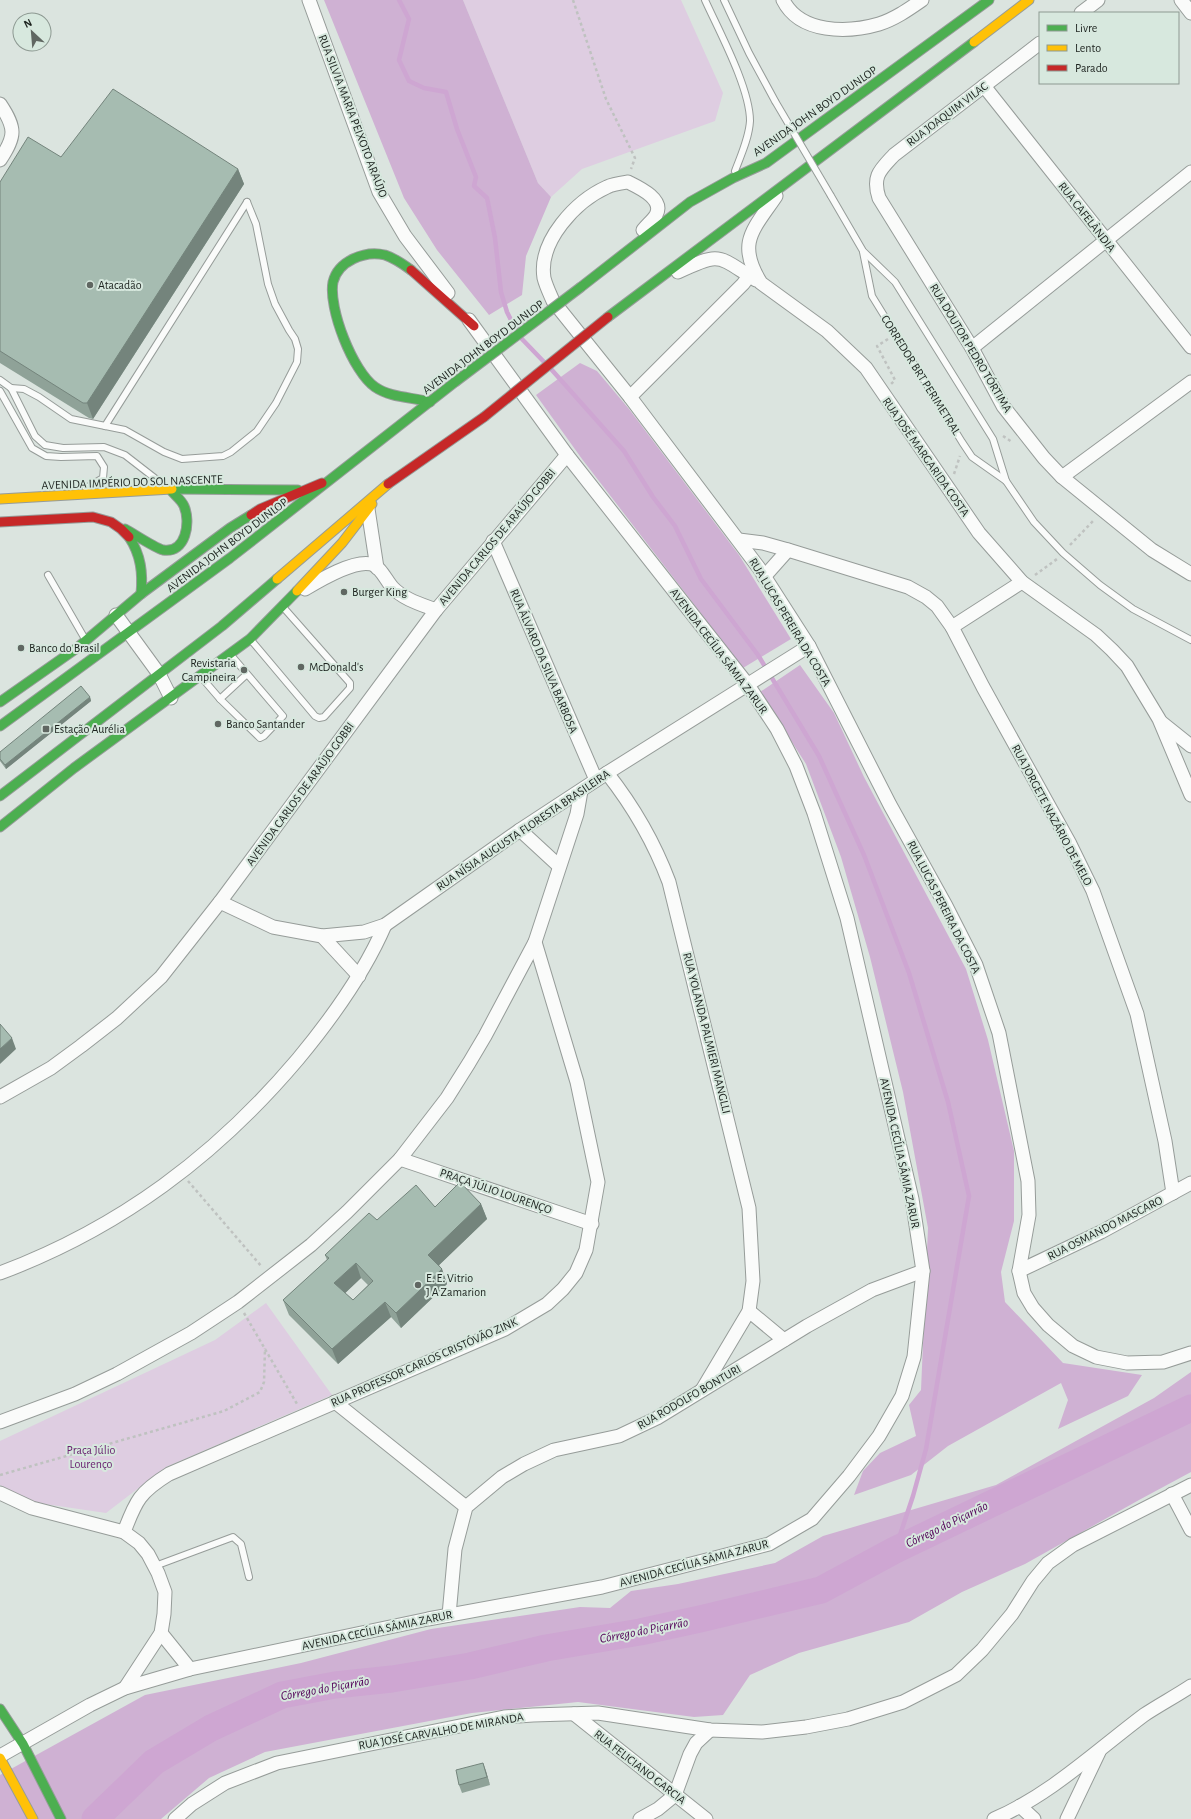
<svg xmlns="http://www.w3.org/2000/svg" width="1191" height="1819" viewBox="0 0 1191 1819" font-family="'Alegreya Sans',sans-serif">
	<style>
		.green { fill: #decde1 }
		.forest { fill: #cfb1d3 }
		.lines { fill: none; stroke-linecap: round; stroke-linejoin: round }
		.stream { stroke: #cea6d2; stroke-width: 4.5 }
		.river { stroke: #cea6d2; stroke-width: 27 }
		.lane-casing { stroke: #969c99; stroke-width: 8 }
		.street-casing { stroke: #969c99; stroke-width: 15 }
		.fast-casing { stroke: #969c99; stroke-width: 11 }
		.slow-casing { stroke: #969c99; stroke-width: 11 }
		.jam-casing { stroke: #969c99; stroke-width: 11 }
		.path { stroke: #bfc2c0; stroke-width: 2.5; stroke-dasharray: 3 3; stroke-linecap: butt }
		.lane { stroke: #fafbfa; stroke-width: 6 }
		.street { stroke: #fafbfa; stroke-width: 13 }
		.fast { stroke: #4caf50; stroke-width: 9 }
		.slow { stroke: #ffc107; stroke-width: 9 }
		.jam { stroke: #c62828; stroke-width: 9 }
		.lane-bridge-casing { stroke: #969c99; stroke-width: 8; stroke-linecap: butt }
		.fast-bridge-casing { stroke: #969c99; stroke-width: 11; stroke-linecap: butt }
		.jam-bridge-casing { stroke: #969c99; stroke-width: 11; stroke-linecap: butt }
		.lane-bridge { stroke: #fafbfa; stroke-width: 6 }
		.fast-bridge { stroke: #4caf50; stroke-width: 9 }
		.jam-bridge { stroke: #c62828; stroke-width: 9 }
		.wall { fill: #8fa298; fill-rule: evenodd }
		.shaded-wall { fill: #74847c }
		.building { fill: #a6bcb1; stroke: #74847c; fill-rule: evenodd }
		.poi-dot { fill: #606762; stroke: #d7e8de; stroke-width: 1.5 }
		.labels { text-anchor: middle; dominant-baseline: central; stroke-width: 4; stroke-linejoin: round; paint-order: stroke }
		.street-label { font-size: 12px; fill: #1d231f; stroke: #d7e8de }
		.poi-label { font-size: 12px; fill: #1d231f; stroke: #d7e8de; text-anchor: start }
		.park-label { font-size: 12px; fill: #681f6f; stroke: #d7e8de }
		.water-label { font-size: 13px; font-style: italic; fill: #530359; stroke: #d7e8de }
	</style>
	<rect width="100%" height="100%" fill="#dbe4df"/>
	<g class="green">
		<polygon points="463,0 681,0 723,93 715,121 582,169 551,197 538,183"/>
		<polygon points="266,1303 332,1395 166,1467 106,1513 31,1502 0,1485 0,1441 215,1340"/>
	</g>
	<g class="forest">
		<polygon points="324,0 463,0 538,183 551,197 526,256 522,295 489,315 437,250 404,198"/>
		<polygon points="580,363 597,371 629,409 739,555 791,639 743,668 582,459 536,395"/>
		<polygon points="800,665 834,713 864,777 966,969 988,1040 1014,1151 1014,1221 1001,1272 1005,1302 1063,1363 1142,1375 1128,1396 1058,1429 1068,1400 1061,1383 948,1446 911,1475 854,1495 863,1471 880,1453 916,1436 909,1405 921,1390 928,1228 903,1092 870,957 841,857 806,764 760,692"/>
		<polygon points="1191,1372 1191,1472 1139,1500 1025,1564 962,1592 909,1622 799,1653 750,1675 723,1715 694,1717 578,1702 472,1713 265,1752 209,1778 161,1819 0,1819 0,1775 145,1695 301,1663 431,1629 580,1607 610,1608 631,1591 678,1584 775,1563 823,1536 996,1485 1154,1398"/>
	</g>
	<g class="lines">
		<g class="stream">
			<polyline points="399,0 409,19 399,60 409,81 424,88 446,92 457,129 476,177 474,186 487,198 495,238 501,292 507,312 516,330"/>
			<polyline points="521,338 545,363"/>
			<polyline points="551,369 624,451 653,497 675,526 701,579 758,655 819,756 864,855 909,973 948,1102 969,1196 926,1449 913,1496 895,1550"/>
		</g>
		<polyline class="river" points="95,1819 154,1762 211,1728 282,1695 335,1685 392,1679 470,1666 546,1648 640,1632 700,1619 821,1590 895,1550 1191,1408"/>
		<g class="lane-casing">
			<g id="lane">
				<path d="M705,0C719,31 750,88 750,121C749,138 741,155 735,171"/>
				<polyline points="724,0 749,53 775,101"/>
				<polyline points="831,196 863,251 895,282 993,439 1006,481 1034,522 1063,553 1100,585 1133,609 1191,640"/>
				<polyline points="863,252 872,296 962,442 972,457 1006,481"/>
				<polyline points="0,380 11,388 35,436 45,445 63,448 104,447 125,455 165,486"/>
				<polyline points="11,388 24,389 39,397 71,419 125,430 164,452 182,459 223,456 231,452 257,431 276,403 297,362 298,349 295,339 289,330 275,304 268,284 256,224 247,202"/>
				<polyline points="0,391 32,448 46,456 61,457 97,456 104,467 103,478 86,488"/>
				<polyline points="105,426 247,202"/>
				<polyline points="48,575 85,639"/>
				<polyline points="251,640 315,716 319,718 324,717 350,688 350,683 283,607"/>
				<polyline points="230,654 283,716 264,736 260,738 220,699 247,674"/>
				<polyline points="202,678 220,699"/>
				<polyline points="155,1566 233,1537 241,1544 249,1577"/>
			</g>
		</g>
		<g class="street-casing">
			<g id="street">
				<polyline points="309,0 379,192 405,236 448,293"/>
				<path d="M783,0C800,34 848,33 879,24C895,19 909,9 922,0"/>
				<polyline points="1181,0 1191,13"/>
				<polyline points="1081,13 1098,0"/>
				<path d="M1040,43L894,155C880,170 872,176 879,198L972,348L1003,406L1044,458L1062,477L1152,550L1191,574"/>
				<polyline points="984,86 1191,347"/>
				<path d="M0,104C16,128 16,136 0,160"/>
				<path d="M776,196C753,230 736,243 761,283L827,331L866,368L979,533L1022,582L1096,635L1112,650L1127,666L1159,719L1191,795"/>
				<path d="M643,230C647,225 653,220 656,215C665,199 638,187 628,182C621,183 613,184 607,187C576,201 538,241 544,278C546,286 550,294 553,301L630,397L759,568L809,646L890,805L946,906L976,965L999,1033L1028,1181L1029,1215L1019,1271L1024,1293L1033,1308L1048,1325L1073,1346L1096,1357L1127,1363L1163,1362L1191,1353"/>
				<path d="M678,272C722,251 717,256 756,280"/>
				<polyline points="972,348 1191,172"/>
				<polyline points="630,397 743,284 753,271"/>
				<polyline points="1062,477 1191,382"/>
				<polyline points="368,509 377,568"/>
				<polyline points="739,540 763,543 788,550 908,587 926,597 937,606 952,627 983,687 1070,844 1093,891 1137,1014 1165,1141 1173,1193"/>
				<polyline points="493,541 596,780"/>
				<polyline points="764,577 788,550"/>
				<path d="M305,589C320,580 353,560 371,564C380,566 386,580 392,587C403,599 420,604 436,610"/>
				<polyline points="116,615 159,674 171,698"/>
				<polyline points="952,627 1022,582"/>
				<polyline points="1161,722 1191,746"/>
				<path d="M607,773C633,806 654,842 669,882L749,1208L753,1281L749,1311L702,1390"/>
				<polyline points="520,830 559,866"/>
				<polyline points="220,902 273,927 322,936 364,932 385,925 520,830 607,773 809,646"/>
				<polyline points="322,936 359,976"/>
				<polyline points="0,1097 51,1068 81,1046 117,1018 161,977 220,902 436,610 567,455"/>
				<polyline points="400,1159 592,1224"/>
				<polyline points="1019,1271 1101,1232 1191,1183"/>
				<path d="M0,1273C120,1228 216,1156 298,1059C332,1018 364,974 385,925"/>
				<polyline points="749,1311 784,1340"/>
				<polyline points="335,1402 466,1507"/>
				<polyline points="0,1422 75,1394 117,1374 191,1333 238,1302 311,1245 347,1212 400,1159 447,1098 469,1063 485,1036 535,942 577,814 581,791"/>
				<polyline points="0,1493 32,1508 124,1532 139,1543 148,1554 158,1573 165,1592 164,1614 161,1633 125,1688"/>
				<polyline points="1172,1494 1191,1530"/>
				<path d="M124,1532C136,1500 140,1492 169,1474L505,1329L547,1304L563,1289L576,1273L586,1250L598,1182L577,1082L535,942"/>
				<polyline points="449,1615 455,1549 466,1507 502,1477 524,1464 554,1450 619,1436 657,1418 807,1326 872,1290 923,1271"/>
				<polyline points="161,1633 190,1669"/>
				<polyline points="574,1714 706,1819"/>
				<polyline points="0,1756 90,1705 125,1688 190,1669 428,1619 602,1587 769,1544 812,1519 849,1476 879,1436 902,1396 914,1357 923,1271 912,1199 847,918 814,813 796,766 777,729 748,685 567,455 469,320"/>
				<polyline points="1020,1806 1034,1819"/>
				<polyline points="175,1819 192,1804 225,1783 277,1763 504,1717 533,1715 598,1713 710,1730 762,1732 806,1727 848,1719 903,1702 956,1675 982,1650 1012,1614 1033,1581 1048,1563 1073,1545 1191,1485"/>
				<polyline points="640,1819 658,1809 675,1795 690,1754 696,1743 710,1730"/>
				<path d="M994,1819C1050,1795 1096,1751 1144,1715C1159,1705 1176,1696 1191,1686"/>
				<polyline points="1067,1819 1099,1752"/>
			</g>
		</g>
		<g class="fast-casing">
			<g id="fast">
				<path d="M411,270C403,264 394,258 385,255C365,250 338,261 333,282C328,308 353,372 375,387C391,398 412,397 430,402"/>
				<polyline points="581,287 690,202 733,178 766,163 989,0"/>
				<polyline points="608,317 974,42"/>
				<polyline points="172,489 298,490"/>
				<path d="M125,529C134,534 155,548 163,550C186,554 191,522 184,506C181,499 174,495 170,489"/>
				<path d="M129,537C141,555 143,573 141,594"/>
				<polyline points="0,702 77,648 141,594 230,528 251,515"/>
				<polyline points="0,726 230,558 455,382"/>
				<polyline points="0,796 222,626 277,579"/>
				<polyline points="0,827 74,768 250,639 297,591"/>
				<polyline points="0,1709 23,1744 61,1819"/>
			</g>
		</g>
		<g class="slow-casing">
			<g id="slow">
				<polyline points="974,42 1029,0"/>
				<polyline points="0,499 172,489"/>
				<polyline points="277,579 388,484"/>
				<polyline points="297,591 342,543 372,504"/>
				<polyline points="0,1758 33,1819"/>
			</g>
		</g>
		<g class="jam-casing">
			<g id="jam">
				<polyline points="411,270 474,326"/>
				<polyline points="388,484 484,417"/>
				<polyline points="251,515 260,509 322,483"/>
				<polyline points="0,522 93,517 111,522 121,529 129,537"/>
			</g>
		</g>
		<g class="path">
			<polyline points="573,0 606,99 635,158 631,169"/>
			<polyline points="888,339 877,346 895,380 891,384"/>
			<polyline points="1003,436 1012,442"/>
			<polyline points="954,474 960,456"/>
			<polyline points="1070,545 1094,520"/>
			<polyline points="1035,575 1057,559"/>
			<polyline points="188,1181 262,1267"/>
			<polyline points="244,1313 297,1404"/>
			<polyline points="0,1475 224,1411 260,1392 264,1382 265,1348"/>
		</g>
		<use href="#lane" class="lane"/>
		<use href="#street" class="street"/>
		<use href="#fast" class="fast"/>
		<use href="#slow" class="slow"/>
		<use href="#jam" class="jam"/>
		<g class="lane-bridge-casing">
			<polyline id="lane-bridge" points="775,101 831,196"/>
		</g>
		<g class="fast-bridge-casing">
			<polyline id="fast-bridge" points="455,382 581,287"/>
		</g>
		<g class="jam-bridge-casing">
			<polyline id="jam-bridge" points="484,417 608,317"/>
		</g>
		<use href="#lane-bridge" class="lane-bridge"/>
		<use href="#fast-bridge" class="fast-bridge"/>
		<use href="#jam-bridge" class="jam-bridge"/>
	</g>
	<g class="wall">
		<polygon points="61,157 238,169 244,184 93,419 89,418 0,363 0,182"/>
		<polygon points="90,697 91,701 6,769 0,761 0,752"/>
		<path d="M481,1204L487,1219L439,1265L442,1269L447,1284L401,1328L391,1317L338,1364L289,1315L283,1300L327,1260L325,1255L377,1220L435,1207ZM361,1278L368,1285L353,1300L345,1293Z"/>
		<polygon points="483,1763 490,1785 462,1793 459,1785"/>
	</g>
	<g class="shaded-wall">
		<polygon points="238,169 244,184 93,419 87,403"/>
		<polygon points="90,697 91,701 6,769 5,765"/>
		<polygon points="12,1038 16,1049 0,1064 0,1049"/>
		<polygon points="481,1204 487,1219 434,1270 428,1255"/>
		<polygon points="356,1263 361,1278 340,1298 334,1283"/>
		<polygon points="442,1269 447,1284 401,1328 396,1313"/>
		<polygon points="385,1302 391,1317 338,1364 332,1349"/>
		<polygon points="483,1763 486,1771 490,1785 487,1777"/>
	</g>
	<g class="building">
		<polygon points="113,89 238,169 87,403 83,403 0,351 0,182 28,137 61,157"/>
		<polygon points="81,686 90,697 5,765 0,759 0,752"/>
		<polygon points="0,1024 12,1038 0,1049"/>
		<path d="M460,1182L481,1204L428,1255L442,1269L396,1313L385,1302L332,1349L283,1300L329,1258L325,1255L369,1213L377,1220L416,1185L435,1207ZM356,1263L373,1281L353,1300L334,1283Z"/>
		<polygon points="483,1763 487,1777 459,1785 456,1770"/>
	</g>
	<g class="poi-dot">
		<circle cx="90" cy="285" r="4"/>
		<circle cx="344" cy="592" r="4"/>
		<circle cx="21" cy="648" r="4"/>
		<circle cx="301" cy="667" r="4"/>
		<circle cx="244" cy="670" r="4"/>
		<circle cx="218" cy="724" r="4"/>
		<rect x="42" y="725" width="8" height="8" rx="2"/>
		<circle cx="418" cy="1285" r="4"/>
	</g>
	<g class="labels">
		<g class="street-label">
			<text transform="translate(815 111) rotate(-35)">AVENIDA JOHN BOYD DUNLOP</text>
			<text transform="translate(947 114) rotate(-37)">RUA JOAQUIM VILAC</text>
			<text transform="translate(353 116) rotate(69)">RUA SILVIA MARIA PEIXOTO ARAÚJO</text>
			<text transform="translate(1087 217) rotate(52)">RUA CAFELÂNDIA</text>
			<text transform="translate(483 347) rotate(-37)">AVENIDA JOHN BOYD DUNLOP</text>
			<text transform="translate(971 348) rotate(59)">RUA DOUTOR PEDRO TÓRTIMA</text>
			<text transform="translate(921 375) rotate(58)">CORREDOR BRT PERIMETRAL</text>
			<text transform="translate(926 457) rotate(55)">RUA JOSÉ MARGARIDA COSTA</text>
			<text transform="translate(132 482) rotate(-2)">AVENIDA IMPÉRIO DO SOL NASCENTE</text>
			<text transform="translate(497 537) rotate(-50)">AVENIDA CARLOS DE ARAÚJO GOBBI</text>
			<text transform="translate(227 545) rotate(-37)">AVENIDA JOHN BOYD DUNLOP</text>
			<text transform="translate(790 622) rotate(59)">RUA LUCAS PEREIRA DA COSTA</text>
			<text transform="translate(719 651) rotate(53)">AVENIDA CECÍLIA SÂMIA ZARUR</text>
			<text transform="translate(544 661) rotate(67)">RUA ÁLVARO DA SILVA BARBOSA</text>
			<text transform="translate(300 794) rotate(-54)">AVENIDA CARLOS DE ARAÚJO GOBBI</text>
			<text transform="translate(1052 815) rotate(62)">RUA JORGETE NAZÁRIO DE MELO</text>
			<text transform="translate(523 830) rotate(-34)">RUA NÍSIA AUGUSTA FLORESTA BRASILEIRA</text>
			<text transform="translate(944 907) rotate(63)">RUA LUCAS PEREIRA DA COSTA</text>
			<text transform="translate(707 1033) rotate(76)">RUA YOLANDA PALMIERI MANGLLI</text>
			<text transform="translate(900 1153) rotate(78)">AVENIDA CECÍLIA SÂMIA ZARUR</text>
			<text transform="translate(496 1191) rotate(19)">PRAÇA JÚLIO LOURENÇO</text>
			<text transform="translate(1105 1228) rotate(-27)">RUA OSMANDO MASCARO</text>
			<text transform="translate(424 1362) rotate(-24)">RUA PROFESSOR CARLOS CRISTÓVÃO ZINK</text>
			<text transform="translate(689 1397) rotate(-30)">RUA RODOLFO BONTURI</text>
			<text transform="translate(694 1563) rotate(-15)">AVENIDA CECÍLIA SÂMIA ZARUR</text>
			<text transform="translate(377 1630) rotate(-12)">AVENIDA CECÍLIA SÂMIA ZARUR</text>
			<text transform="translate(441 1731) rotate(-10)">RUA JOSÉ CARVALHO DE MIRANDA</text>
			<text transform="translate(640 1767) rotate(38)">RUA FELICIANO GARCIA</text>
		</g>
		<g class="poi-label">
			<text x="98" y="285">Atacadão</text>
			<text x="352" y="592">Burger King</text>
			<text x="29" y="648">Banco do Brasil</text>
			<text x="236" y="663" text-anchor="end">Revistaria<tspan x="236" dy="14">Campineira</tspan></text>
			<text x="309" y="667">McDonald's</text>
			<text x="226" y="724">Banco Santander</text>
			<text x="54" y="729">Estação Aurélia</text>
			<text x="426" y="1278">E. E. Vitrio<tspan x="426" dy="14">J A Zamarion</tspan></text>
		</g>
		<g class="park-label">
			<text x="91" y="1450">Praça Júlio<tspan x="91" dy="14">Lourenço</tspan></text>
		</g>
		<g class="water-label">
			<text transform="translate(947 1525) rotate(-26)">Córrego do Piçarrão</text>
			<text transform="translate(644 1631) rotate(-11)">Córrego do Piçarrão</text>
			<text transform="translate(325 1689) rotate(-10)">Córrego do Piçarrão</text>
		</g>
	</g>
	<rect x="1039" y="12" width="140" height="72" fill="#d7e8de" stroke="#8d9992"/>
	<rect x="1047" y="25" width="20" height="6" fill="#4caf50" stroke="#8d9992"/>
	<text x="1075" y="32" font-size="12" fill="#1d231f">Livre</text>
	<rect x="1047" y="45" width="20" height="6" fill="#ffc107" stroke="#8d9992"/>
	<text x="1075" y="52" font-size="12" fill="#1d231f">Lento</text>
	<rect x="1047" y="65" width="20" height="6" fill="#c62828" stroke="#8d9992"/>
	<text x="1075" y="72" font-size="12" fill="#1d231f">Parado</text>
	<g transform="translate(32 32) rotate(334)"><circle r="19" fill="#d7e8de" stroke="#8d9992"/>
	<path d="M0-3L7 15L0 10L-7 15Z" fill="#606762"/>
	<text y="-6" font-size="11" font-weight="bold" text-anchor="middle" fill="#1d231f">N</text>
	</g>
</svg>
